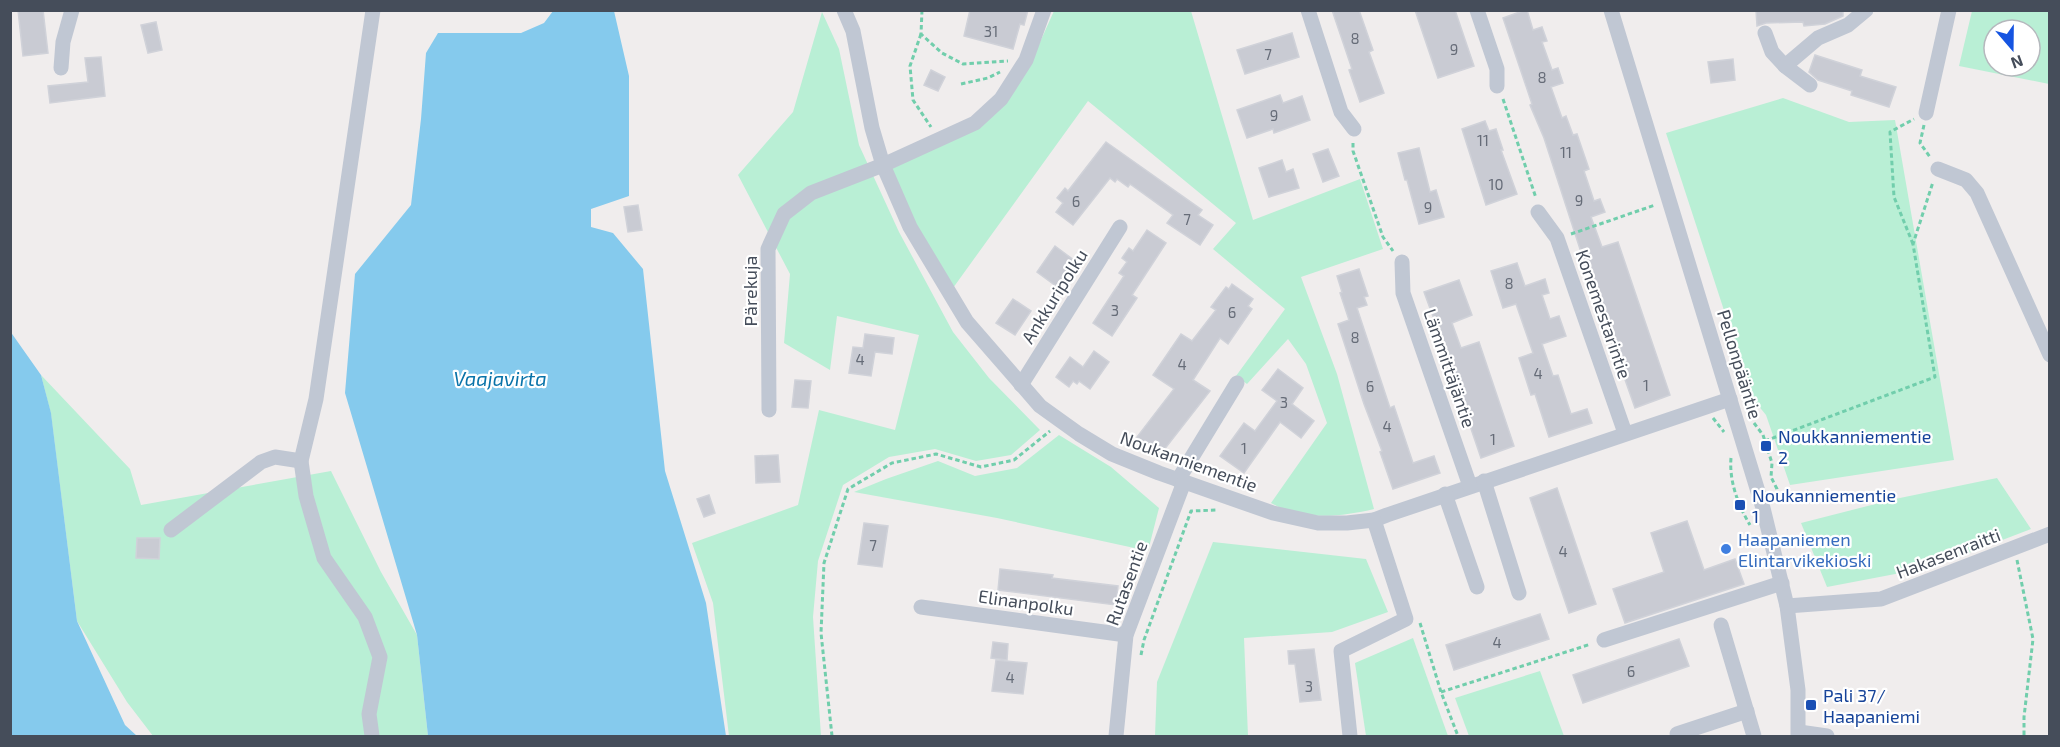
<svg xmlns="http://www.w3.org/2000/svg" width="2060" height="747" viewBox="0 0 2060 747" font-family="'Exo 2',sans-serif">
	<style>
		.green { fill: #b9efd5; fill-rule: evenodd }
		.water { fill: #85caed }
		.building { fill: #c9cbd3; stroke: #d0d2d9; stroke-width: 1.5 }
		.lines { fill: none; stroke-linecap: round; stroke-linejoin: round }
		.path { stroke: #71ceac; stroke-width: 3; stroke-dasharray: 4.5 3; stroke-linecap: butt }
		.minor { stroke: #c0c7d3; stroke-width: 15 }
		.transit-dot { fill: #1a4fb4; stroke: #fff; stroke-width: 2 }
		.shop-dot { fill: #3f7fe0; stroke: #fff; stroke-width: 2 }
		.labels { text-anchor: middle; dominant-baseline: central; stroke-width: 4.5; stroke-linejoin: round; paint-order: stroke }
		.number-label { font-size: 15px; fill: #666c78 }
		.street-label { font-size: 18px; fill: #454d5a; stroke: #fff }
		.transit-label { font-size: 18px; fill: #164399; stroke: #fff; text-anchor: start }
		.shop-label { font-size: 18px; fill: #366cbe; stroke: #fff; text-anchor: start }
		.water-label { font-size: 20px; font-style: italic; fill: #0973a9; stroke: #fff }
	</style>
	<rect width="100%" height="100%" fill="#f0eded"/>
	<g class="green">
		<path d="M1054,11H1191L1253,220L1360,179L1383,249L1301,277L1337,374L1374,509C1340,517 1303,521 1271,503L1327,423L1306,364L1288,339L1247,384L1236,376L1285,309L1213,249L1236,223L1088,101L953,288L915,223L891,169L979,126L1031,62Z"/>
		<path d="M1972,11H2049V84L1959,66ZM1994,30H2030V66H1994Z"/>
		<polygon points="822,12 839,49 859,145 899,232 953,332 989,378 1040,430 1011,455 976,461 935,449 889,457 843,485 818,561 813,617 821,736 729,736 713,603 692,543 798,505 819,410 895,430 919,335 837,316 830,370 784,343 790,274 738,175 793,112"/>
		<polygon points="1783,98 1849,122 1895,120 1954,460 1790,485 1766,415 1753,399 1666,133"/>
		<polygon points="41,375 130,469 141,505 331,471 381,572 417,635 428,736 153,736 127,702 77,621 51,414"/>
		<polygon points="1059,435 1111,467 1159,508 1148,551 997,518 854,492 886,479 938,461 975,476 1017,468"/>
		<polygon points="1997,478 2031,529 1932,567 1827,587 1801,523 1895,499"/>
		<polygon points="1213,542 1366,559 1388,612 1332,632 1244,638 1248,736 1155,736 1157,682"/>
		<polygon points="1413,638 1448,736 1366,736 1355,663"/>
		<polygon points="1540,671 1564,736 1469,736 1455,698"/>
	</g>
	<g class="water">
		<polygon points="553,11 614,11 629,76 629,196 591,209 591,227 613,233 643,269 665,471 706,603 726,736 428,736 417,635 345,393 355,274 411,205 421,119 426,53 438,33 521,33 544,23"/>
		<polygon points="10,331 41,375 51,413 77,621 125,725 137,736 11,736"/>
	</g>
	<g class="building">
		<polygon points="18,10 43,10 48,53 23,56"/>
		<polygon points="970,10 1028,10 1024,25 1020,24 1013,49 964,36"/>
		<polygon points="1332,10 1359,10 1373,50 1369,52 1384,93 1360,102 1349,70 1352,69"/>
		<polygon points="1415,10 1455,10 1474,66 1438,78"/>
		<polygon points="1525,10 1527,10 1533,30 1542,27 1547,41 1542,42 1552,70 1558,68 1563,83 1551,87 1562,118 1566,116 1573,135 1577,134 1589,169 1584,171 1594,201 1600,199 1605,212 1591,217 1602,247 1618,242 1670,395 1635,408 1591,283 1544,138 1530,105 1532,104 1503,18"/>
		<polygon points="1756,10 1843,10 1843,16 1825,24 1804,26 1803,22 1766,23 1757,26"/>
		<polygon points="156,22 162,50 148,53 141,25"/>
		<polygon points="1292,33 1299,57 1245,74 1237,50"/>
		<polygon points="1815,55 1862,70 1860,76 1896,87 1889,107 1851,95 1852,91 1818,80 1809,72"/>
		<polygon points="101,57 105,96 50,103 48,86 88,82 85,58"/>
		<polygon points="1733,59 1735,80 1711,83 1708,62"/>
		<polygon points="931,70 945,77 938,91 924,85"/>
		<polygon points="1280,95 1283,103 1302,96 1310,120 1274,133 1273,129 1247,138 1237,110"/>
		<polygon points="1485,121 1489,131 1496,129 1503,150 1501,150 1517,194 1486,205 1462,129"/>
		<polygon points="1106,142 1202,210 1198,215 1213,225 1200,245 1167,223 1173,215 1130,184 1128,187 1117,179 1115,182 1110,178 1073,225 1056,212 1063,203 1057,198 1065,188 1068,191"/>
		<polygon points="1419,148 1430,192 1436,190 1444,217 1419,224 1407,180 1405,180 1398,153"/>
		<polygon points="1328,149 1339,176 1323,182 1313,154"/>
		<polygon points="1282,160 1286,172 1293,169 1299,188 1269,197 1259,168"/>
		<polygon points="638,205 642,230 628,232 624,207"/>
		<polygon points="1147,230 1166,243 1132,295 1137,298 1112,336 1093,323 1124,276 1119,273 1127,262 1122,258 1129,248 1133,251"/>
		<polygon points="1055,246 1075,261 1056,286 1037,272"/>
		<polygon points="1517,263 1525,286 1545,279 1549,293 1542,295 1550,319 1559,316 1566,336 1542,344 1553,376 1558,375 1571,414 1587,409 1592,423 1549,437 1535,394 1531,395 1519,358 1533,353 1516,304 1503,308 1491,271"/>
		<polygon points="1359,269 1368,296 1364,297 1367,305 1357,308 1390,408 1394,406 1413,463 1434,456 1440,473 1393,489 1380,452 1382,451 1364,404 1338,324 1349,320 1340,293 1342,292 1337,276"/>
		<polygon points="1459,280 1472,315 1452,323 1461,348 1479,342 1514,446 1481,458 1452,373 1450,374 1438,342 1442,341 1424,292"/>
		<polygon points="1232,284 1253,299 1248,306 1252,309 1228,344 1220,338 1193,380 1210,391 1160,455 1137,437 1174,389 1153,375 1181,334 1192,341 1216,310 1211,307 1226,287 1229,289"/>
		<polygon points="1013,299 1031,311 1015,335 996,323"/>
		<polygon points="865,334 894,338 892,354 875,352 871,376 849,373 853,347 863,348"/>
		<polygon points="1094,351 1109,362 1090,389 1079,381 1077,384 1073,381 1069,387 1056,377 1070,357 1083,367"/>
		<polygon points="1278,369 1303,388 1292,404 1314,421 1301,438 1280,422 1244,473 1220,456 1244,423 1255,431 1277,401 1262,390"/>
		<polygon points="795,380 811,381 808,408 792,407"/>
		<polygon points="778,455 780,482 756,483 755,456"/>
		<polygon points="1557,488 1596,604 1569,613 1530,498"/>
		<polygon points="709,495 715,513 704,517 697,499"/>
		<polygon points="1687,521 1704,570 1735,559 1744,584 1625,623 1613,589 1664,572 1651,533"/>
		<polygon points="864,523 888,526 882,567 858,564"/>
		<polygon points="137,538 160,538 159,559 136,558"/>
		<polygon points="1000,569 1053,575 1052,578 1118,586 1116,605 998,590"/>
		<polygon points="1540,614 1549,639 1454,670 1446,645"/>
		<polygon points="1679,639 1689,666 1583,703 1573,675"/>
		<polygon points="993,642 1008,644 1007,660 991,658"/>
		<polygon points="1314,649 1321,700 1300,702 1295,664 1289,664 1288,651"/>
		<polygon points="996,660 1027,663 1023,694 992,691"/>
	</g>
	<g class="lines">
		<g class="path">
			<polyline points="922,10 921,34 942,53 963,64 1008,61"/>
			<polyline points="921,34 910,66 913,100 931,127"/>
			<polyline points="961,84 988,78 1000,72"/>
			<polyline points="1503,99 1536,198"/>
			<polyline points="1924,125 1920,143 1930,157"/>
			<polyline points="1353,143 1353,151 1383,237 1393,251"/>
			<polyline points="1571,234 1655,205"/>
			<polyline points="1913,244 1894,197 1890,132 1914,119"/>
			<polyline points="1713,418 1724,432"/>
			<polyline points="1754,423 1763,435 1772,463 1771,477 1777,489 1778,501"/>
			<polyline points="1765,441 1935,377 1913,244 1933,182"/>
			<path d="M1731,458C1729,481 1738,505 1750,525"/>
			<polyline points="2017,560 2033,639 2024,717 2024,736"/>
			<polyline points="1420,623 1441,692 1458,736"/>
			<polyline points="1141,655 1144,640 1191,511 1218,510"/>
			<polyline points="1441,692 1591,644"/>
			<polyline points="832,736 821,633 824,563 848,489 892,463 936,454 981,467 1014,460 1050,431"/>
		</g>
		<g class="minor">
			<polyline points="844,10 853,31 872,128 883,165 910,227 967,322 1040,406 1079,434 1112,454 1159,473 1273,513 1318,523 1347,523 1374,520 1387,515 1730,399"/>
			<polyline points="1308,10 1341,112 1354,129"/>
			<polyline points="1477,10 1497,69 1497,86"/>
			<polyline points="1611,10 1763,508 1787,606 1798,690 1798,736"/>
			<polyline points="1765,33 1772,52 1785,66 1818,38 1848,25 1866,10"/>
			<polyline points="1785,66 1810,85"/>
			<polyline points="61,68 63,42 72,10"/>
			<polyline points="1926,113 1949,10"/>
			<polyline points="1938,169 1966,180 1977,193 2050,355"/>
			<polyline points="1538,212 1557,238 1625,433"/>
			<polyline points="1402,262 1403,293 1470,486"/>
			<polyline points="1021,385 1120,227"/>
			<polyline points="769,410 768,249 784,214 811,193 883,165 975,123 1001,99 1026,60 1044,10"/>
			<polyline points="1178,480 1237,383"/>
			<polyline points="1484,481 1519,593"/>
			<polyline points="1445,494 1477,587"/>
			<polyline points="171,530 261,462 275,457 301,461"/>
			<polyline points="1787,606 1881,599 2050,534"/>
			<polyline points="921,607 1126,635"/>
			<polyline points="1721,625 1754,736"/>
			<polyline points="1604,640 1782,583"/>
			<polyline points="1799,732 1827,736"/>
			<polyline points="1677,734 1747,711"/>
			<polyline points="372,736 369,714 380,657 365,617 324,558 306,496 301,461 316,399 373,10"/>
			<polyline points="1116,736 1126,635 1184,482"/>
			<polyline points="1350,736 1341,651 1406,619 1374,520"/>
		</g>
	</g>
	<g class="transit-dot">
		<rect x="1760" y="440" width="12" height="12" rx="3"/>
		<rect x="1734" y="499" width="12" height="12" rx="3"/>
		<rect x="1805" y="699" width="12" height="12" rx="3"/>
	</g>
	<circle class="shop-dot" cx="1726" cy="549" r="6"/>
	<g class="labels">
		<g class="number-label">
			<text x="991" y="31">31</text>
			<text x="1355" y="38">8</text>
			<text x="1454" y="49">9</text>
			<text x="1268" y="54">7</text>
			<text x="1542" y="77">8</text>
			<text x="1274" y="115">9</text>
			<text x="1483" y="140">11</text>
			<text x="1566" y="152">11</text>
			<text x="1496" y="184">10</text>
			<text x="1579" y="200">9</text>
			<text x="1076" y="201">6</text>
			<text x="1428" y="207">9</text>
			<text x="1187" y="219">7</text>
			<text x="1509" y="283">8</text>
			<text x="1115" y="310">3</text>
			<text x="1232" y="312">6</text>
			<text x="1355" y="337">8</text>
			<text x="860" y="359">4</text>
			<text x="1182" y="364">4</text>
			<text x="1538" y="373">4</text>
			<text x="1646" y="385">1</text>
			<text x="1370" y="386">6</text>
			<text x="1284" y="402">3</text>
			<text x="1387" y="426">4</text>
			<text x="1493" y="439">1</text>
			<text x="1244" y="448">1</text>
			<text x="873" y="545">7</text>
			<text x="1563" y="551">4</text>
			<text x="1497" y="642">4</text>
			<text x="1631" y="671">6</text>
			<text x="1010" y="677">4</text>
			<text x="1309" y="686">3</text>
		</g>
		<g class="street-label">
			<text transform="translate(750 291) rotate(-90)">Pärekuja</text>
			<text transform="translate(1054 296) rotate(-58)">Ankkuripolku</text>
			<text transform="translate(1604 314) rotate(71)">Konemestarintie</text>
			<text transform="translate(1740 364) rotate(73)">Pellonpääntie</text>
			<text transform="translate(1450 368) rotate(71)">Lämmittäjäntie</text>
			<text transform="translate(1189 461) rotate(20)">Noukanniementie</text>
			<text transform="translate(1948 553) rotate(-21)">Hakasenraitti</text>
			<text transform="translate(1126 583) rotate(-70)">Rutasentie</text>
			<text transform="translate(1026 602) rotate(8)">Elinanpolku</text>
		</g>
		<g class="transit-label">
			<text x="1778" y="436">Noukkanniementie<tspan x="1778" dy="21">2</tspan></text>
			<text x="1752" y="495">Noukanniementie<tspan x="1752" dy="21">1</tspan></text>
			<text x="1823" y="695">Pali 37/<tspan x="1823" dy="21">Haapaniemi</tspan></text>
		</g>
		<g class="shop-label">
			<text x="1738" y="539">Haapaniemen<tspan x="1738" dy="21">Elintarvikekioski</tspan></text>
		</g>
		<g class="water-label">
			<text x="500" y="378">Vaajavirta</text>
		</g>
	</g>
	<rect width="2060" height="747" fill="none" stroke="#454d5a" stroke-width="24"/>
	<g transform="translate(2012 48) rotate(160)"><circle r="28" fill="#ffffff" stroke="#b5b8bd" stroke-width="1.5"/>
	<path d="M0-4.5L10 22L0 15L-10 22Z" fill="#1554e1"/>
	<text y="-9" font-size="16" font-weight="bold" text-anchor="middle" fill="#454d5a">N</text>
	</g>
</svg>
